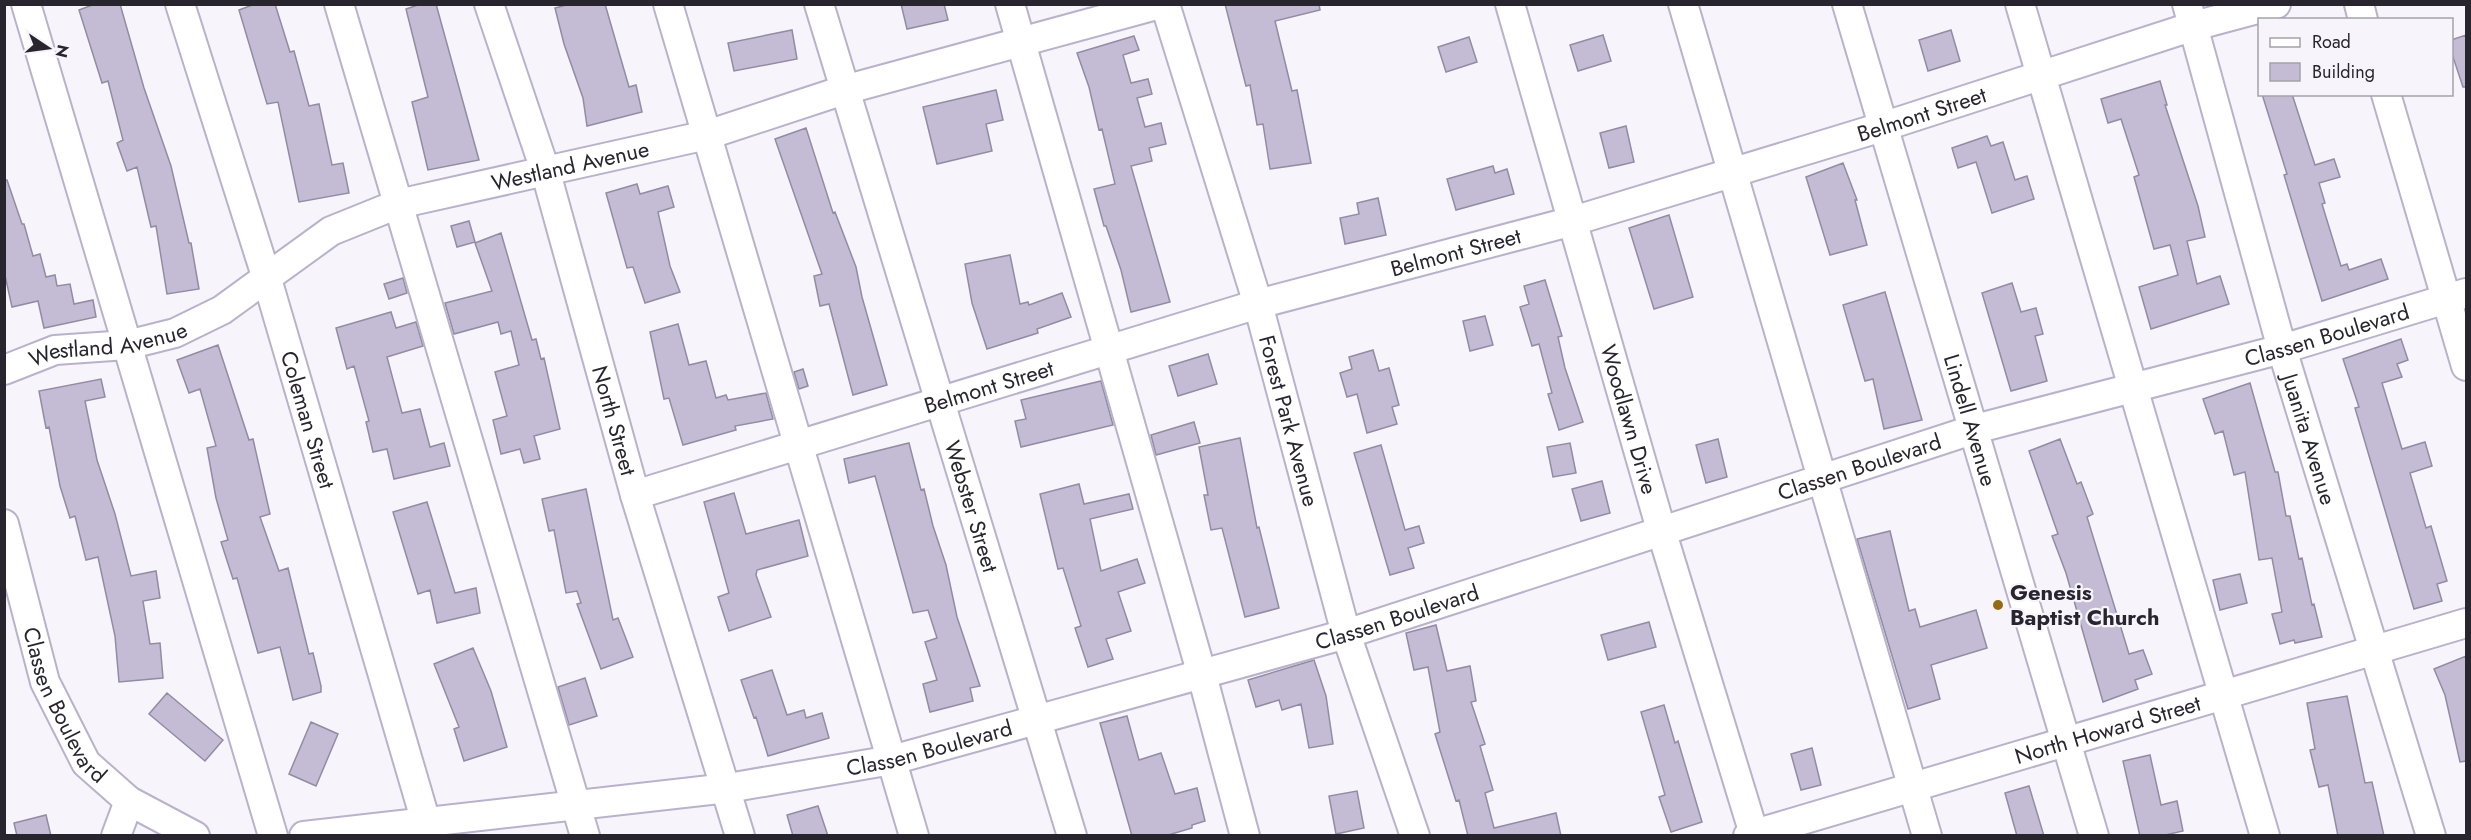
<svg xmlns="http://www.w3.org/2000/svg" width="2471" height="840" font-family="Jost,sans-serif">
<style>
.building{fill:#c4bbd5;stroke:#938ba4;stroke-width:1.5}
.lines{fill:none;stroke-linecap:round;stroke-linejoin:round}
.minor-casing{stroke:#bab1cb;stroke-width:32}
.minor{stroke:#fff;stroke-width:28}
.poi-dot{fill:#926b13;stroke:#f7f5fb;stroke-width:2}
.labels{text-anchor:middle;dominant-baseline:central;stroke-width:4.5;stroke-linejoin:round;paint-order:stroke}
.street-label{font-size:22px;fill:#28252f;stroke:#f7f5fb}
.poi-label{font-size:22px;font-weight:bold;fill:#28252f;stroke:#f7f5fb;text-anchor:start}
</style>
<rect width="100%" height="100%" fill="#f7f5fb"/>
<path class="building" d="M95,4H120L144,88L171,166L189,243H191L199,289L167,294L156,226L151,227L137,167L127,171L117,143L123,140L108,81L102,83L79,10Z
M255,4H275L290,52L294,51L309,106L319,104L332,165L343,163L349,193L299,202L278,102L267,104L239,10Z
M421,4H436L479,160L428,170L412,102L428,97L406,9Z
M570,4H605L629,87L636,85L642,112L587,126L583,98L564,44L555,8Z
M901,4H944L948,20L907,29Z
M1225,4H1319L1320,10L1275,21L1292,91L1297,90L1311,163L1270,169L1263,124L1257,125L1250,85L1246,86Z
M792,30L797,59L734,71L728,43Z
M1951,30L1960,61L1928,71L1919,40Z
M1603,35L1611,61L1578,71L1570,45Z
M2466,35V87H2463L2451,51V40Z
M1134,36L1139,50L1123,55L1131,83L1148,79L1152,94L1137,98L1145,127L1161,123L1166,144L1149,148L1152,161L1131,166L1170,302L1131,312L1121,270L1106,226H1104L1094,189L1115,184L1102,129L1099,130L1089,87L1077,53Z
M1469,37L1477,62L1446,72L1438,47Z
M2160,81L2167,105H2165L2198,206L2205,237L2187,241L2197,284L2220,276L2229,304L2151,329L2139,287L2178,275L2170,245L2154,249L2134,177L2139,175L2121,119L2108,123L2101,99Z
M996,90L1003,120L986,124L992,151L937,164L923,107Z
M2262,94H2292L2315,165L2334,159L2340,177L2319,183L2325,203L2322,204L2341,266L2347,264L2349,270L2381,259L2388,279L2322,301L2284,175L2287,174Z
M1626,126L1634,162L1609,168L1600,133Z
M806,128L833,213L835,212L856,267L862,297L887,385L853,395L829,304L820,306L814,276L822,274L775,139Z
M1987,136L1991,146L2003,142L2015,180L2027,176L2034,199L1992,213L1976,162L1958,168L1952,148Z
M1843,163L1857,200H1855L1867,245L1830,255L1806,177Z
M1493,166L1495,173L1507,169L1514,194L1456,210L1447,179Z
M4,180H7L22,224H24L33,256L40,254L46,277L55,275L57,286L70,284L74,304L93,300L96,317L44,328L38,301L12,307L4,271Z
M637,184L640,194L668,186L674,207L658,212L670,266L680,292L645,303L633,267L627,268L606,193Z
M1378,198L1386,235L1345,244L1340,218L1359,214L1357,203Z
M1669,215L1693,297L1654,309L1629,228Z
M469,221L475,242L457,247L451,226Z
M501,233L532,340L536,339L541,359L544,358L560,429L534,436L540,459L524,463L520,449L501,454L493,420L507,416L495,372L519,365L511,331L501,334L498,322L454,334L445,303L492,291L475,243Z
M1010,255L1020,304L1028,302L1029,305L1062,293L1071,317L1037,329L1038,333L987,349L972,303L965,264Z
M403,278L407,293L389,299L384,284Z
M1545,280L1562,336L1558,337L1565,368L1583,422L1559,430L1548,394L1552,393L1539,344L1532,346L1520,307L1529,304L1524,286Z
M2012,283L2021,312L2036,308L2043,334L2035,336L2047,381L2011,391L1982,293Z
M1885,292L1922,420L1884,429L1873,379L1865,381L1843,305Z
M391,312L396,328L416,322L423,346L387,357L402,413L420,409L430,447L444,443L450,466L394,479L387,449L373,452L366,422L369,421L354,366L347,369L336,328Z
M1485,316L1493,345L1470,351L1463,321Z
M678,324L689,365L706,361L716,398L726,395L728,400L766,393L773,419L735,426L736,430L683,445L669,398L664,399L650,332Z
M2401,339L2408,360L2397,364L2402,377L2382,383L2402,449L2425,442L2432,466L2410,473L2426,528L2431,526L2447,581L2437,584L2442,601L2414,609L2355,408L2359,407L2343,359Z
M218,345L249,440L253,439L270,514L260,517L279,571L288,568L309,654L313,653L321,686V692L293,700L280,647L258,653L237,578L233,579L221,542L228,540L216,498L207,448L216,446L200,389L189,393L177,360Z
M1373,350L1379,371L1389,368L1399,405L1392,407L1397,424L1367,433L1357,394L1347,397L1340,373L1352,369L1349,357Z
M1208,354L1217,384L1178,396L1169,366Z
M803,369L808,386L799,389L794,372Z
M101,379L105,397L85,401L97,460L115,514L131,576L156,571L160,598L143,601L150,644L160,643L163,678L119,682L115,636L98,557L86,560L75,516L70,518L60,486L49,427L46,428L39,391Z
M1101,381L1113,425L1021,447L1015,421L1026,419L1021,400Z
M2250,383L2275,472H2278L2286,516H2290L2299,559L2302,558L2312,605L2314,604L2322,637L2295,643L2294,640L2280,644L2272,614L2282,612L2272,558L2259,560L2245,472L2234,475L2223,431L2215,434L2203,399Z
M1194,422L1200,443L1156,455L1151,435Z
M1240,438L1257,528L1259,527L1279,608L1245,617L1222,528L1211,530L1204,495H1208L1199,447Z
M1718,439L1727,477L1706,483L1696,445Z
M2060,439L2077,484L2081,482L2093,514L2087,517L2129,654L2143,650L2152,674L2135,680L2138,689L2103,702L2066,573L2052,536L2058,534L2029,451Z
M909,443L921,490L924,489L933,526L946,565L957,617L980,686L970,688L973,701L930,712L923,684L937,680L925,642L937,638L928,610L913,613L875,476L849,483L844,459Z
M1570,443L1576,473L1553,477L1547,447Z
M1381,445L1405,530L1419,526L1424,543L1408,548L1414,568L1390,575L1354,453Z
M1602,481L1610,513L1581,521L1572,489Z
M1079,484L1084,504L1129,494L1133,509L1090,519L1101,571L1137,559L1145,583L1118,592L1131,631L1106,639L1113,659L1088,667L1075,628L1081,626L1063,568L1058,569L1040,494Z
M586,489L613,620L618,618L633,657L601,669L577,604L581,603L577,591L566,593L554,530L549,531L542,499Z
M734,493L746,534L799,520L808,556L757,570L756,575L771,617L729,631L718,597L729,593L704,502Z
M427,502L455,593L476,588L480,613L437,623L430,590L418,594L393,512Z
M1890,531L1909,611L1915,609L1920,627L1976,610L1987,648L1931,665L1940,699L1908,709L1857,539Z
M2240,574L2247,603L2220,610L2213,580Z
M1649,622L1656,647L1608,660L1601,635Z
M1436,625L1447,671L1470,666L1476,701L1471,702L1485,744L1480,746L1493,790L1485,793L1494,828L1556,813L1561,836H1468L1459,800L1456,801L1435,734L1440,732L1428,667L1414,670L1406,633Z
M473,648L491,691L507,747L464,761L454,729L459,727L434,664Z
M2466,656V761L2460,762L2445,695L2434,669Z
M1314,660L1326,696L1333,744L1309,748L1301,704L1282,710L1279,700L1256,707L1248,680Z
M772,670L787,715L804,710L806,718L822,713L829,738L768,756L756,717L754,718L741,680Z
M585,678L597,716L569,725L558,687Z
M167,693L223,740L205,761L149,714Z
M2347,696L2365,783L2372,782L2384,836H2338L2328,785L2319,787L2310,750L2315,749L2307,703Z
M1664,705L1675,743L1678,741L1702,822L1671,832L1659,797L1665,795L1641,712Z
M1127,716L1139,760L1161,753L1175,794L1197,788L1205,821L1192,825V828L1165,836H1132L1100,723Z
M311,722L338,734L316,786L289,774Z
M1812,748L1821,785L1801,790L1791,754Z
M2150,755L2161,805L2177,801L2183,831L2161,836H2140L2123,761Z
M2029,786L2044,836H2017L2005,793Z
M1357,791L1364,828L1336,834L1329,796Z
M818,806L828,836H793L787,815Z
M46,815L51,836H17L14,823Z"/>
<g class="lines">
<g class="minor-casing">
<g id="minor">
<path d="M26,4L273,836"/>
<path id="s1" d="M180,4L267,279L430,836"/>
<path d="M339,4L585,836"/>
<path id="s2" d="M489,4L546,173L635,495L740,836"/>
<path d="M668,4L914,836"/>
<path id="s3" d="M819,4L1072,836"/>
<path d="M1010,4L1202,675L1245,836"/>
<path id="s4" d="M1165,4L1258,304L1346,634L1415,836"/>
<path id="s5" d="M1510,4L1662,533L1754,834"/>
<path d="M1683,4L1927,836"/>
<path id="s6" d="M1847,4L2094,836"/>
<path d="M2020,4L2265,836"/>
<path id="s7" d="M2187,4L2282,349L2431,836"/>
<path d="M2359,4L2363,20"/>
<path d="M2386,94L2466,366"/>
<path id="s8" d="M4,370L55,350L127,345L175,333L222,310L331,231L398,204L707,135L844,90L1160,4"/>
<path id="s9" d="M635,495L1258,304L1573,221L1882,127L2194,26L2276,4"/>
<path id="s10" d="M4,524L45,682L86,763L129,801L195,836"/>
<path d="M116,836L129,801"/>
<path id="s11" d="M304,836L728,788L892,760L1346,634L1975,429L2282,349L2466,293"/>
<path id="s12" d="M1748,836L2466,623"/>
</g>
</g>
<use href="#minor" class="minor"/>
</g>
<circle class="poi-dot" cx="1998" cy="605" r="6"/>
<g class="labels">
<g class="street-label">
<text stroke="none"><textPath href="#s9" startOffset="1342">Belmont Street</textPath></text>
<text stroke="none"><textPath href="#s8" startOffset="612">Westland Avenue</textPath></text>
<text stroke="none"><textPath href="#s9" startOffset="856">Belmont Street</textPath></text>
<text stroke="none"><textPath href="#s11" startOffset="2090">Classen Boulevard</textPath></text>
<text stroke="none"><textPath href="#s8" startOffset="108">Westland Avenue</textPath></text>
<text stroke="none"><textPath href="#s9" startOffset="370">Belmont Street</textPath></text>
<text stroke="none"><textPath href="#s1" startOffset="435">Coleman Street</textPath></text>
<text stroke="none"><textPath href="#s2" startOffset="435">North Street</textPath></text>
<text stroke="none"><textPath href="#s4" startOffset="435">Forest Park Avenue</textPath></text>
<text stroke="none"><textPath href="#s5" startOffset="432">Woodlawn Drive</textPath></text>
<text stroke="none"><textPath href="#s6" startOffset="434">Lindell Avenue</textPath></text>
<text stroke="none"><textPath href="#s7" startOffset="452">Juanita Avenue</textPath></text>
<text stroke="none"><textPath href="#s11" startOffset="1604">Classen Boulevard</textPath></text>
<text stroke="none"><textPath href="#s3" startOffset="525">Webster Street</textPath></text>
<text stroke="none"><textPath href="#s11" startOffset="1118">Classen Boulevard</textPath></text>
<text stroke="none"><textPath href="#s10" startOffset="192">Classen Boulevard</textPath></text>
<text stroke="none"><textPath href="#s12" startOffset="375">North Howard Street</textPath></text>
<text stroke="none"><textPath href="#s11" startOffset="632">Classen Boulevard</textPath></text>
</g>
<g class="poi-label">
<text x="2010" y="592">Genesis<tspan x="2010" dy="25">Baptist Church</tspan></text>
</g>
</g>
<rect width="2471" height="840" fill="none" stroke="#28252f" stroke-width="12"/>
<rect x="2258" y="18" width="195" height="78" fill="#f7f5fb" stroke="#a4a2a9" stroke-width="1.5"/>
<rect x="2270" y="38" width="30" height="9" fill="#ffffff" stroke="#a4a2a9" stroke-width="1.5"/>
<text x="2312" y="48" font-size="18" fill="#28252f">Road</text>
<rect x="2270" y="63" width="30" height="18" fill="#c4bbd5" stroke="#a4a2a9" stroke-width="1.5"/>
<text x="2312" y="78" font-size="18" fill="#28252f">Building</text>
<g transform="translate(48 48) rotate(103)" stroke="#f7f5fb" stroke-width="4.5" paint-order="stroke">
<path d="M0-4.5L10 22L0 15L-10 22Z" fill="#28252f"/>
<text y="-9" font-size="16" font-weight="bold" text-anchor="middle" fill="#28252f">N</text>
</g>
</svg>
